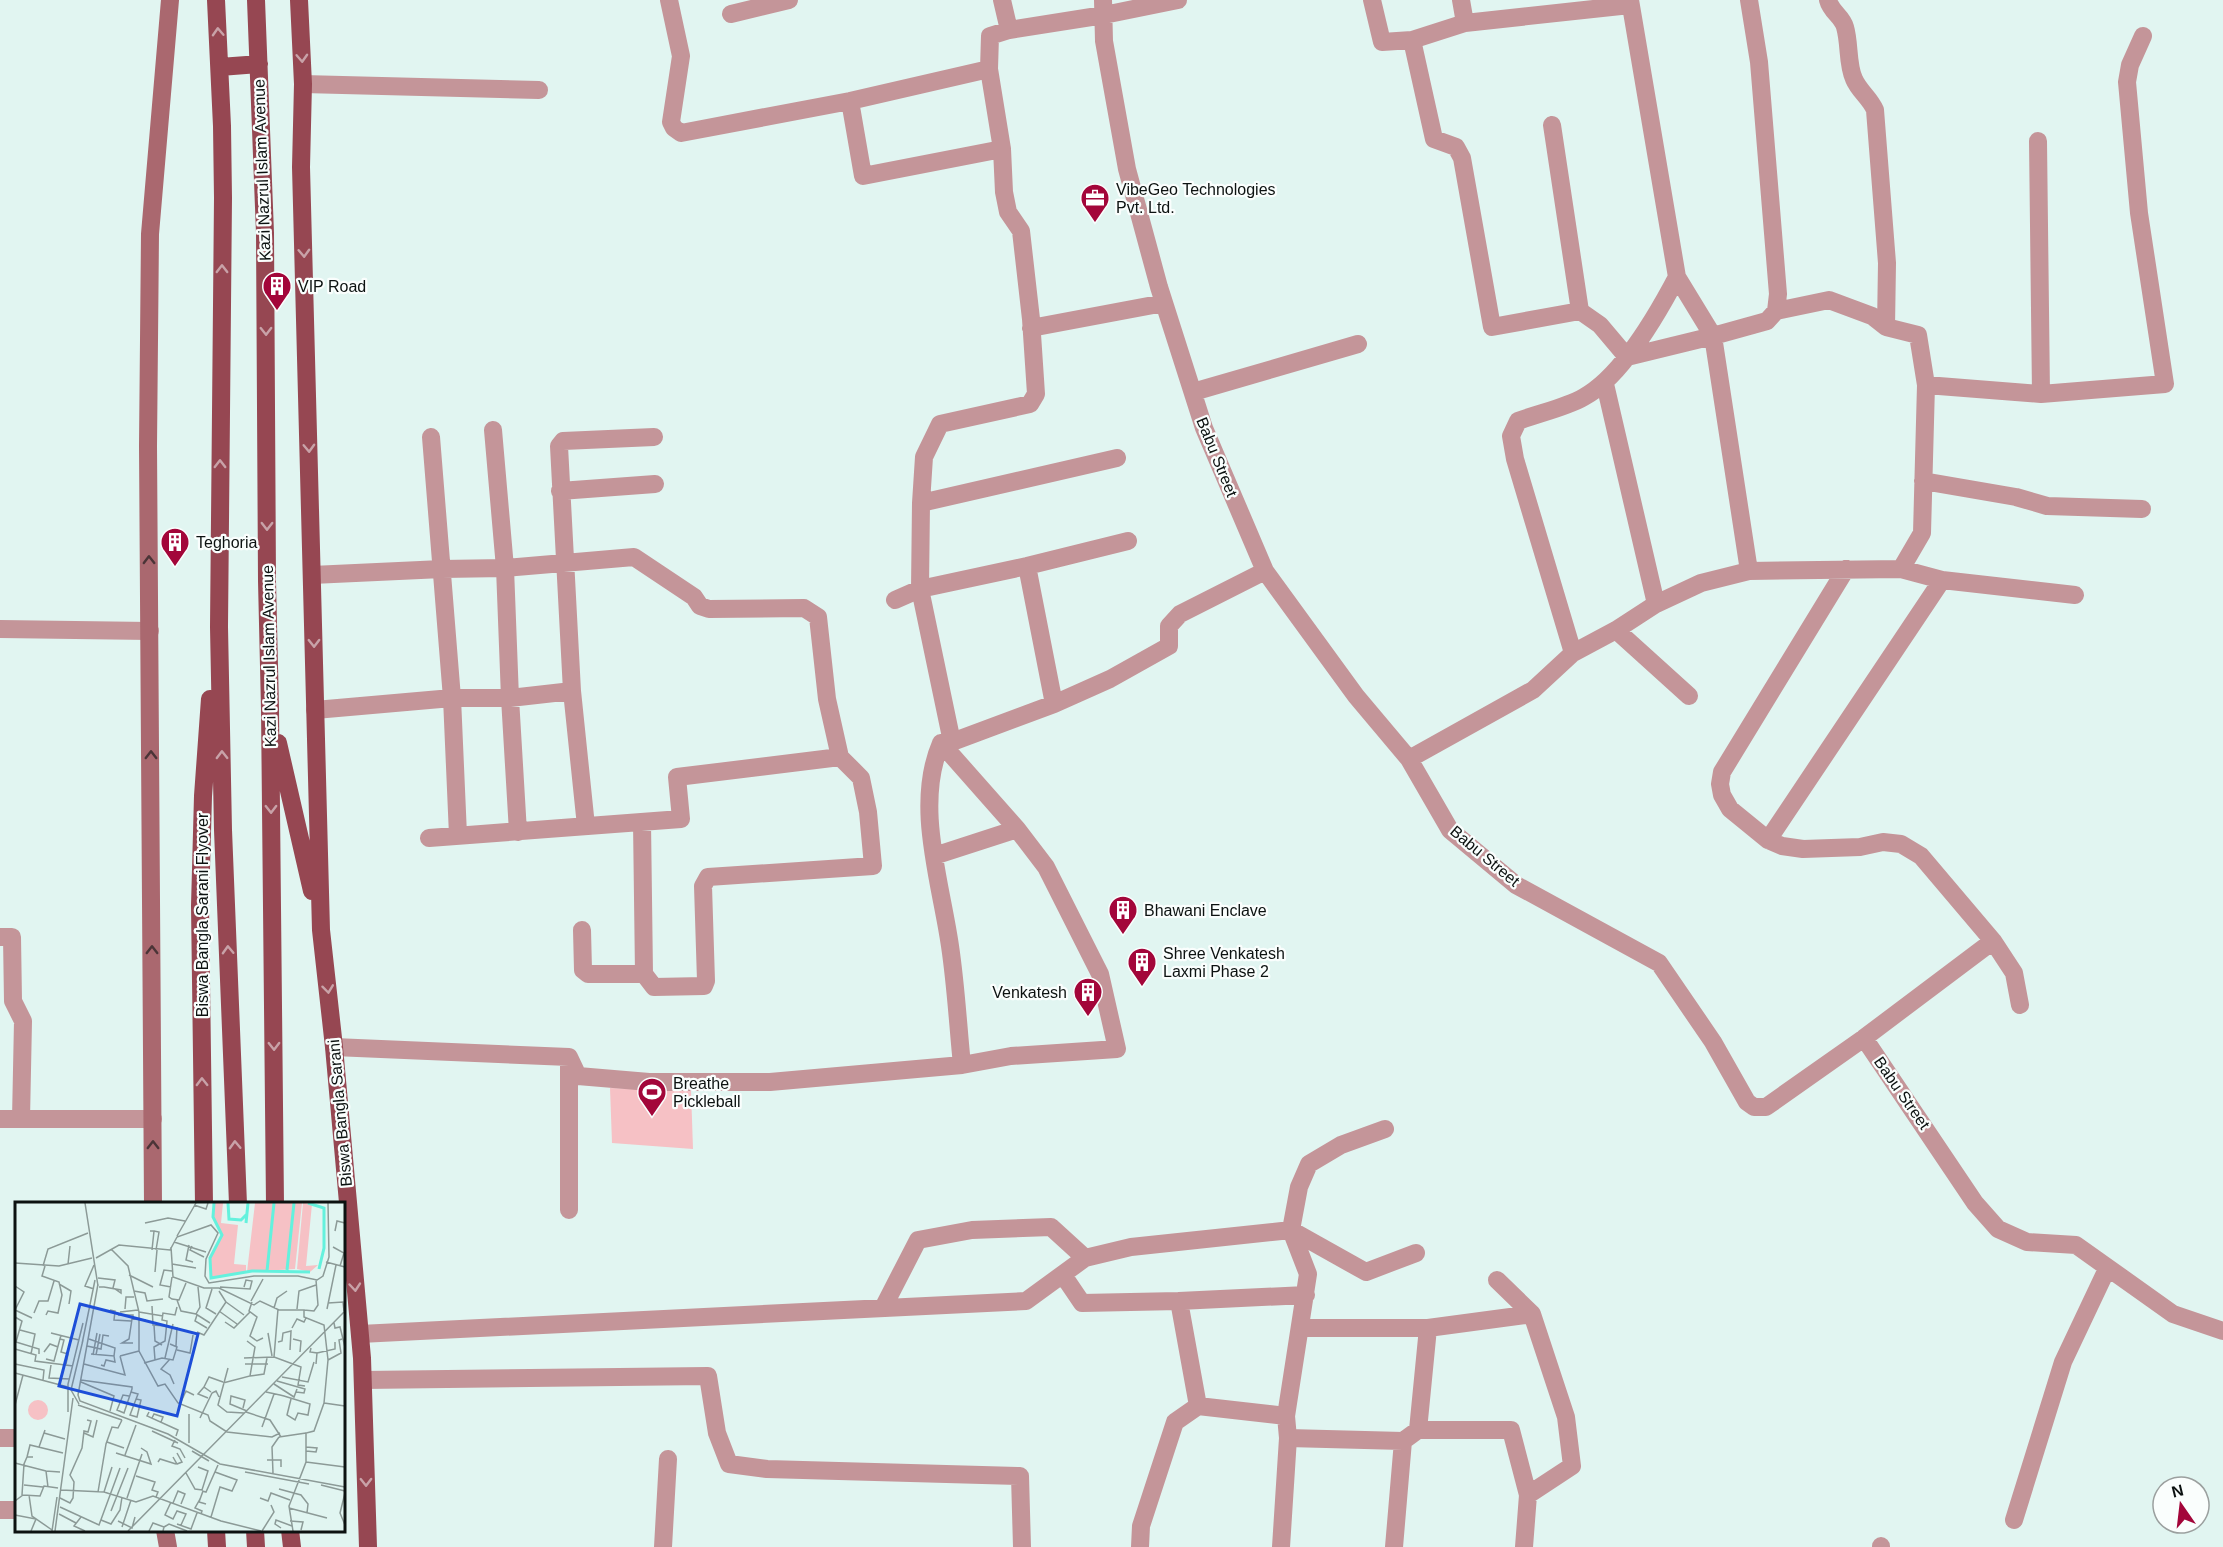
<svg xmlns="http://www.w3.org/2000/svg" width="2223" height="1547" font-family="Arial,sans-serif">
<style>
.green{fill:#f6c1c5}
.lines{fill:none;stroke-linecap:round;stroke-linejoin:round}
.street{stroke:#c49599;stroke-width:18}
.secondary{stroke:#aa686f;stroke-width:18}
.primary{stroke:#964752;stroke-width:18}
.oneway{stroke:#c8a2a8}
.oneway2{stroke:#4b3437}
.labels{text-anchor:middle;dominant-baseline:central;stroke-width:4.5;stroke-linejoin:round;paint-order:stroke}
.street-label{font-size:16px;fill:#0c1211;stroke:#fafefd}
.poi-label{font-size:16px;fill:#0c1211;stroke:#fafefd;text-anchor:start}
.inset-river{fill:none;stroke:#64f1dd;stroke-width:3}
.inset-road{fill:none;stroke:#8c9a97;stroke-width:1.5}
.view{fill:#1d4ed8;fill-opacity:0.15;stroke:#1d4ed8;stroke-width:3}
.inset-edge{fill:none;stroke:#0c1211;stroke-width:3}
</style>
<rect width="100%" height="100%" fill="#e1f5f1"/>
<path class="green" d="M610,1088L691,1090L693,1149L612,1143Z"/>
<g class="lines">
<path class="street" d="M669,0L681,56L671,122L674,128L681,133L850,101L989,69
M1002,0L1009,30
M1103,0L1104,41L1127,169L1159,287L1204,428L1265,571L1356,696L1409,759L1450,830L1516,885L1659,963L1713,1042L1747,1102L1754,1107H1766L1864,1038L1975,1203L1998,1229L2027,1242L2076,1245L2173,1314L2223,1331
M1372,0L1382,42L1412,40L1465,23L1630,5
M1461,0L1465,23
M1749,0L1759,62L1778,294L1776,311L1767,321L1713,336L1749,571
M1828,0C1831,12 1842,16 1845,27C1850,44 1847,64 1854,79C1859,91 1870,98 1875,110L1887,263L1886,327
M731,14L789,0
M1412,40L1434,139L1456,147L1462,158L1492,327L1580,311L1600,325L1627,357L1713,336L1677,277
M303,84L539,90
M850,101L863,176L1002,149
M1552,125L1580,311
M2038,141L2041,394
M1031,328L1164,303
M1605,384L1656,604
M1926,385L2041,394L2165,384L2139,213L2127,82L2130,65L2143,36
M1193,392L1358,344
M493,430L505,568L510,698L518,832
M431,437L452,698L458,835
M1117,458L921,503L924,457L940,424L1030,404L1036,394L1031,319L1021,231L1008,212L1004,192L1002,149L989,69L990,36L1009,30L1104,15L1178,0
M1923,481L2016,497L2047,506L2142,509
M560,491L655,484
M921,503L920,589L952,742
M1027,566L1054,704
M1846,569L1722,772L1720,784L1722,795L1730,809L1768,840L1782,846L1803,849L1860,847L1883,842L1901,844L1921,856L1993,941L2014,973L2020,1005
M1901,569L1942,580L2075,595
M312,575L442,569L505,568L634,557L694,597L700,606L709,609L804,608L818,617L827,699L840,757L677,777L681,819L429,838
M895,600L920,589L1027,566L1128,541
M0,629L150,631
M1616,630L1689,696
M1573,653L1515,459L1511,436L1518,421C1539,413 1565,408 1584,397C1622,376 1657,315 1677,277L1630,0
M572,691L586,826
M315,710L452,698H510L572,691L559,446L563,441L654,437
M941,743L952,742L1054,704L1110,679L1169,646V626L1180,614L1265,571
M941,743C914,805 941,882 950,946C956,986 958,1026 962,1065
M1409,759L1533,690L1573,653L1616,630L1656,604L1701,583L1749,571L1901,569L1922,533L1926,385L1918,335L1886,327L1872,316L1829,300L1776,311
M1768,840L1942,580
M934,856L1017,829
M582,930L583,970L588,974H644L642,822
M0,937H12L13,1001L23,1021L21,1119
M644,974L654,987L704,986L706,981L703,886L708,877L873,866L868,812L861,778L840,757
M1864,1038L1993,941
M334,1047L569,1057L578,1076L649,1082H770L962,1065L1011,1056L1117,1049L1100,974L1046,867L1017,829L941,743
M569,1062V1210
M0,1119H153
M1385,1129L1341,1145L1309,1164L1299,1187L1291,1230L1366,1272L1416,1253
M1063,1275L1082,1303L1179,1301L1198,1406
M1497,1280L1532,1314L1566,1417L1572,1466L1528,1495
M1179,1301L1306,1295
M883,1308L918,1240L972,1230L1051,1227L1085,1258
M1300,1328H1428L1418,1430
M1428,1328L1532,1314
M360,1334L1026,1301L1085,1258L1131,1247L1291,1230L1308,1274L1286,1416L1288,1438L1281,1547
M363,1380L708,1376L717,1433L729,1464L767,1469L1020,1476L1022,1547
M0,1438H16
M1288,1438L1403,1441
M0,1510H16
M2014,1520L2063,1362L2107,1269
M663,1547L668,1459
M1140,1547L1141,1526L1175,1422L1198,1406L1286,1416
M1394,1547L1403,1441L1418,1430H1511L1528,1495L1524,1547
M1881,1547V1546"/>
<path class="secondary" d="M153,1204L148,446L150,234L170,0
M165,1530L168,1547"/>
<path class="primary" d="M216,0L222,126L223,198L219,627L223,830L238,1204
M256,0L265,233L267,581L270,709L275,1204
M299,0L303,84L301,167L321,930L334,1047L362,1358L368,1547
M220,67L259,64
M278,743L312,891
M204,1204L200,906L203,796L210,699
M216,1530L217,1547
M255,1530L256,1547
M290,1530L292,1547"/>
</g>
<defs><path id="oneway-chevron" d="M-2-3.5L2.5 0L-2 3.5" fill="none" stroke-width="1.6" stroke-linecap="round" stroke-linejoin="round" transform="scale(1.5)"/></defs>
<g class="oneway">
<use href="#oneway-chevron" transform="translate(218 32) rotate(-93)"/>
<use href="#oneway-chevron" transform="translate(302 58) rotate(87)"/>
<use href="#oneway-chevron" transform="translate(304 253) rotate(88)"/>
<use href="#oneway-chevron" transform="translate(222 269) rotate(-90)"/>
<use href="#oneway-chevron" transform="translate(266 331) rotate(89)"/>
<use href="#oneway-chevron" transform="translate(309 448) rotate(88)"/>
<use href="#oneway-chevron" transform="translate(220 464) rotate(-90)"/>
<use href="#oneway-chevron" transform="translate(267 526) rotate(90)"/>
<use href="#oneway-chevron" transform="translate(314 643) rotate(89)"/>
<use href="#oneway-chevron" transform="translate(222 755) rotate(-91)"/>
<use href="#oneway-chevron" transform="translate(271 809) rotate(89)"/>
<use href="#oneway-chevron" transform="translate(228 950) rotate(-92)"/>
<use href="#oneway-chevron" transform="translate(328 989) rotate(83)"/>
<use href="#oneway-chevron" transform="translate(274 1046) rotate(89)"/>
<use href="#oneway-chevron" transform="translate(202 1082) rotate(-91)"/>
<use href="#oneway-chevron" transform="translate(235 1145) rotate(-92)"/>
<use href="#oneway-chevron" transform="translate(355 1287) rotate(85)"/>
<use href="#oneway-chevron" transform="translate(366 1482) rotate(89)"/>
</g>
<g class="oneway2">
<use href="#oneway-chevron" transform="translate(149 560) rotate(-91)"/>
<use href="#oneway-chevron" transform="translate(151 755) rotate(-90)"/>
<use href="#oneway-chevron" transform="translate(152 950) rotate(-90)"/>
<use href="#oneway-chevron" transform="translate(153 1145) rotate(-90)"/>
</g>
<defs>
<g id="office-pin" transform="scale(1.5)"><path d="M0 17L-7.5 6A9.5 9.5 0 1 1 7.5 6Z" fill="#a3063a" stroke="#fafefd"/><path d="M-6-3h4V-5.5h4V-3h4V5H-6ZM-1-4.5V-3h2v-1.5ZM-6 0V1H6V0Z" fill="#fff"/></g>
<g id="building-pin" transform="scale(1.5)"><path d="M0 17L-7.5 6A9.5 9.5 0 1 1 7.5 6Z" fill="#a3063a" stroke="#fafefd"/><path d="M-4-6H4V6H1V3H-1V6H-4ZM-2.5-4.3h1.7v1.8h-1.7ZM.8-4.3h1.7v1.8H.8ZM-2.5-1h1.7V.8h-1.7ZM.8-1h1.7V.8H.8Z" fill="#fff"/></g>
<g id="stadium-pin" transform="scale(1.5)"><path d="M0 17L-7.5 6A9.5 9.5 0 1 1 7.5 6Z" fill="#a3063a" stroke="#fafefd"/><path d="M0-5a6.5 5 0 1 0 0 10a6.5 5 0 1 0 0-10ZM-3.5-1.8h7v3.6h-7Z" fill="#fff"/></g>
</defs>
<g fill-rule="evenodd">
<use href="#office-pin" x="1095" y="198"/>
<use href="#building-pin" x="277" y="286"/>
<use href="#building-pin" x="175" y="542"/>
<use href="#building-pin" x="1123" y="910"/>
<use href="#building-pin" x="1142" y="962"/>
<use href="#building-pin" x="1088" y="992"/>
<use href="#stadium-pin" x="652" y="1092"/>
</g>
<g class="labels">
<g class="street-label">
<text transform="translate(262 170) rotate(-92)">Kazi Nazrul Islam Avenue</text>
<text transform="translate(1217 457) rotate(68)">Babu Street</text>
<text transform="translate(269 656) rotate(-91)">Kazi Nazrul Islam Avenue</text>
<text transform="translate(1485 856) rotate(40)">Babu Street</text>
<text transform="translate(202 915) rotate(-90)">Biswa Bangla Sarani Flyover</text>
<text transform="translate(1902 1093) rotate(55)">Babu Street</text>
<text transform="translate(340 1113) rotate(-95)">Biswa Bangla Sarani</text>
</g>
<g class="poi-label">
<text x="1116" y="189">VibeGeo Technologies<tspan x="1116" dy="18">Pvt. Ltd.</tspan></text>
<text x="298" y="286">VIP Road</text>
<text x="196" y="542">Teghoria</text>
<text x="1144" y="910">Bhawani Enclave</text>
<text x="1163" y="953">Shree Venkatesh<tspan x="1163" dy="18">Laxmi Phase 2</tspan></text>
<text x="1067" y="992" text-anchor="end">Venkatesh</text>
<text x="673" y="1083">Breathe<tspan x="673" dy="18">Pickleball</tspan></text>
</g>
</g>
<g transform="translate(15 1202)">
<rect width="330" height="330" fill="#e1f5f1"/>
<path d="M200,1H208L206,21L223,23L219,62L231,63V70L196,75L195,57L207,31L198,14ZM240,1H287L280,67L232,70ZM288,1L297,2L291,64L303,63L295,70L282,67ZM13 208a10 10 0 1 1 20 0a10 10 0 1 1-20 0Z" fill="#f6c1c5"/>
<path class="inset-river" d="M199,1L198,15L207,33L195,56L196,76L237,69L295,70M213,1L214,17L226,18L232,12M293,1L309,6V46L304,67M231,21L233,1M272,68L279,1M252,69L259,1"/>
<path class="inset-road" d="M70,1L83,84M179,3L191,7L193,1M130,21L153,16L170,19M135,29H139L137,48M139,29L144,30L141,48M320,29L322,19L330,21M162,34L181,1M159,40L191,50M174,43L171,58L178,60M177,44L175,48L189,55M156,45L158,75L189,86H204L239,103L245,99L264,108H289V115L309,123L313,158L309,201L299,229L291,231V260L274,304L278,329M318,45L329,51L325,64M96,47L113,64L124,110V149L143,184L150,182L163,201L193,213L195,219L212,230L257,235L265,231M81,56L104,43L155,48L162,35L196,23L203,31L191,57L190,74L194,81L239,74H283L302,78L308,74L314,55L313,1M311,60L330,65M0,61L44,64L77,56M53,62L55,44M157,62L181,66M79,63L70,84L79,87M28,64L33,47L73,31M30,64L27,74L44,80L47,93L43,111L33,109L31,113M140,70L142,48M114,73L138,85M157,75L154,95L157,97L164,98L171,81M83,76L100,78L98,86M44,82L56,89L54,102M83,82L63,193L65,199L153,232L205,262L330,285M0,84L9,90L0,108M84,85H89L106,88V91L100,87M156,85L145,83L149,68L157,69M205,85L235,87L237,79L231,78L229,85M197,87L191,106L201,112M119,89L130,91L132,99L148,97M162,98L166,109L181,112L195,121M236,99L248,77M211,100L229,113M237,100L234,109L242,115L235,134L242,139L248,136M313,101L328,100L329,109M137,104L138,123L151,124M259,106L262,96L272,89M110,107L111,95H119M263,107L259,155L286,165L283,183L290,184M282,107L284,89L301,83M312,107L321,63M0,108L17,116M95,108L100,109L99,118L116,119M289,108L299,109L303,103L301,78M204,109L222,122M105,110L123,108M124,110L148,114M19,111L24,99H33L39,79M181,112L185,105L183,85M103,113H118V117M182,113L180,119L192,126M0,115L7,119L1,140L24,147V152M210,120L219,126L235,110M319,121L320,126L325,125L330,145M139,123L140,139L147,143M277,126L282,117L289,120L291,116M5,128L20,132L16,152M182,130L189,133L211,100L204,89M36,131L64,138M253,131L257,154M45,137L49,138L46,150L53,152L51,162M74,137L100,146L99,154L76,152M278,137L286,139L285,150M263,140L267,139L268,131L276,129L275,148M118,141H107L114,137L117,117L131,118M67,142L80,78M72,144L86,147L88,133L94,134M161,144L162,125M296,146L295,150L302,151L301,162M0,147L21,153L20,159L58,164M162,148L175,151L178,133M29,150L35,142L43,145M302,151L320,147V140M78,153L82,131M81,153L85,132M105,154L124,149M150,156L158,122M229,156L259,155M31,157L39,159L46,133M155,157L146,167L155,173L159,182M140,158L139,145L150,139L152,119L147,118L148,111L160,113L162,105M313,158L326,151L324,138L327,137M129,161L147,156L158,158L162,145L155,142M0,162L29,168L28,178M69,162L110,173L105,154M230,162H253M36,163L34,176L55,177M86,163L89,164L91,158L100,160L99,154M213,166L203,203L212,210L229,211M0,171L53,185M235,174L249,172L252,156M267,175L293,180L299,160M66,178L117,185V187L109,211L102,208L108,193L114,194M262,179L290,187L289,191L281,190M66,180L99,194L95,209M208,181L235,174L240,145L232,139M259,182L279,195L282,187M189,185L183,192L193,196M116,190L123,192L115,213L122,215L126,198L121,197M196,190L189,185L194,175L208,180M251,190L265,193L269,194L295,202L293,213L283,211L280,218L272,213L276,197M309,201L330,204M64,202L56,188L68,138M165,202L171,189L179,193M0,203L8,173M63,203L107,218M228,206L230,198L216,194L215,202L232,209M53,210V182L68,121M134,210L132,214L163,228L161,234M231,210L255,218L266,235M137,216L139,212L148,215L146,220M185,216L197,191L201,189L204,195M247,225L259,192M137,229L163,241M29,231L50,237M69,231L78,235L82,218M264,235L291,231M160,238L157,244L165,247L170,256M92,240L109,246M174,241V212M24,245L30,228M291,245L302,246L301,250L291,249M177,249L194,259M101,251L136,262L132,250L126,246M110,253L121,223M12,255L15,243L48,251M158,255L162,262L167,260L162,251M252,258H266V265M143,260L145,257L161,262M291,260L330,265M0,261L31,269M230,270L294,282M171,271L180,287L187,288L193,269L183,265M258,271L257,245L264,235M121,274L140,280L137,288L143,290L141,295M9,283L28,285M306,283L330,289M33,285L31,269L45,270M264,287L286,293L293,302L292,311M46,288L89,290L121,300L138,294L206,319L246,329M187,289L191,290L203,263M188,289L184,300L191,302M83,290L91,242L97,225L103,226L107,218M89,290L97,265M330,291L325,311L330,323M7,293L9,262L12,255H18M14,293L17,314L37,328M45,296L55,301L58,296L59,280L55,273L67,246L69,229L73,230L76,219L72,218M112,296L127,252M245,296L253,299L256,291L275,298M185,297L180,306L187,309L186,312M0,299L8,293L25,294L29,284L43,286M156,300L150,313L158,317L162,309L171,312L166,323M158,301L163,289L170,292L166,302M45,305L84,323L105,266M274,306L312,316M96,309L113,266M44,312L61,321M0,313L21,317L16,329M66,315L59,324L70,329M196,315L205,285L217,289L222,278L200,270M86,318L96,322L105,308L107,295M103,319L117,326L120,315M275,319L288,320L286,328M162,322L176,327L182,311M107,325L116,298M149,325L154,322L172,329M266,326L260,322L261,318L277,324M37,329L42,295M40,329L58,196M113,329L330,109M134,329L138,321L149,325L148,329M247,329L259,310L256,303"/>
<path class="view" d="M65,102L183,132L162,214L44,184Z"/>
<rect width="330" height="330" class="inset-edge"/>
</g>
<g transform="translate(2181 1505) rotate(346)"><circle r="28" fill="#fafefd" stroke="#9ba09f" stroke-width="1.5"/>
<path d="M0-4.5L10 22L0 15L-10 22Z" fill="#a3063a"/>
<text y="-9" font-size="16" font-weight="bold" text-anchor="middle" fill="#0c1211">N</text>
</g>
</svg>
